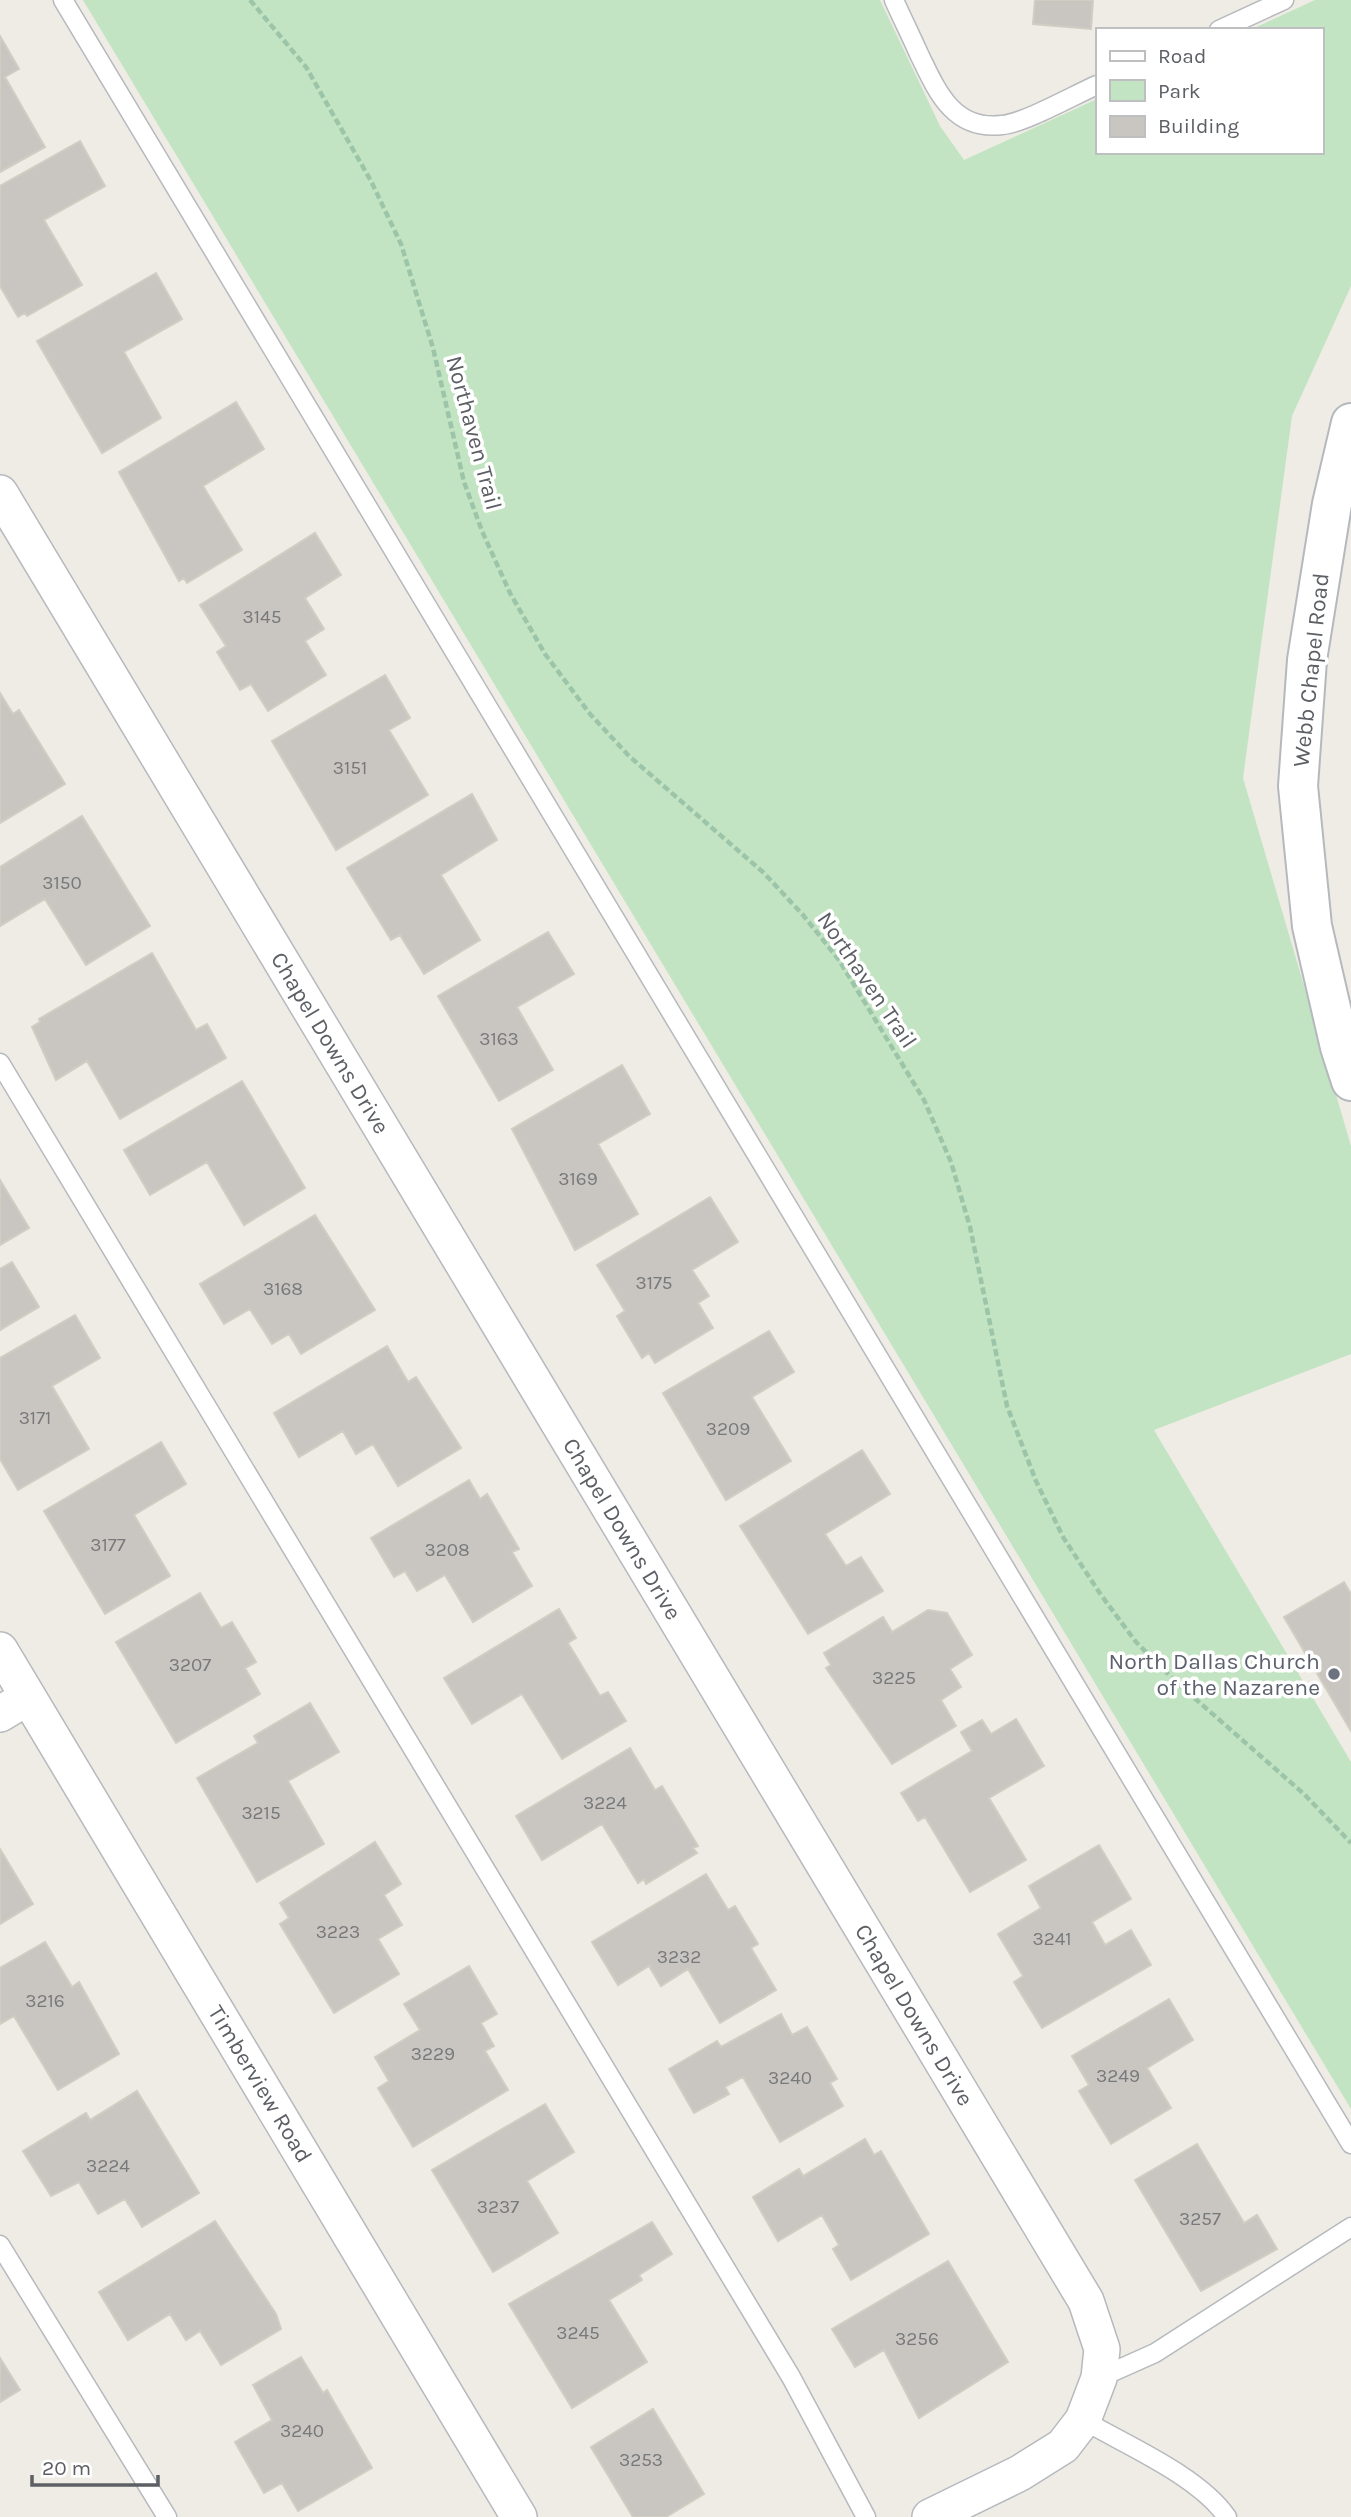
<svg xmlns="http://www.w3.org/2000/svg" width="1351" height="2517" font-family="Karla,sans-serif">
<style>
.green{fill:#c2e4c2}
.building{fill:#c9c6c1;stroke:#d2cdc3;stroke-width:2}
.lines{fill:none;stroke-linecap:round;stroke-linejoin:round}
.lane-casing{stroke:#b6b9bd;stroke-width:21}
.street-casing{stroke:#b6b9bd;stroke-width:38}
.secondary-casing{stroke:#b5b8bd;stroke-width:42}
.path{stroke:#9cc4a8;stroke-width:4.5;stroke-dasharray:7 3.5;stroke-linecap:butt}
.lane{stroke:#fff;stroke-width:18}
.street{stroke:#fff;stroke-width:35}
.secondary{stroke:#fff;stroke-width:38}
.worship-dot{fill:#6b7280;stroke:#fff;stroke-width:2.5}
.labels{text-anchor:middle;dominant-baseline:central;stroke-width:7;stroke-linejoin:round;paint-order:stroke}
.number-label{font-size:19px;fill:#77797b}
.street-label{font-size:23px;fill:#5c5f64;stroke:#fff}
.worship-label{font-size:23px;fill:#5b616d;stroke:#fff;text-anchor:end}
</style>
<rect width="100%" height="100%" fill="#eeece4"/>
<path class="green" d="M83,0H880L940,126L964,160L1097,99V152H1321V30H1250L1315,0H1351V286L1292,416L1243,778L1351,1146V1354L1154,1430L1351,1762V2109Z"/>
<path class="building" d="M1035,0H1093L1091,29L1033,24Z
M0,36L19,69L5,77L45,147L0,172Z
M80,141L105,186L44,220L82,285L27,316L25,313L18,317L0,286V186Z
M156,273L182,319L124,352L161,418L102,453L37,341Z
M236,402L264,449L203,486L242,550L187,583L184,578L179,581L119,472Z
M315,533L341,575L305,598L324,629L305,641L326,675L268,711L251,684L240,690L217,652L226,646L200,605Z
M385,675L410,718L389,730L428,795L336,850L272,741Z
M0,693L13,714L19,710L65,784L0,823Z
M472,794L497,840L441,875L480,940L424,974L400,935L391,940L347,868Z
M82,816L150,926L86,965L45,899L0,926V867Z
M548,932L574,974L517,1007L553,1070L499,1101L438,996Z
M152,953L196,1030L207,1024L226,1058L120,1119L87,1061L56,1080L32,1027L40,1022L39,1019Z
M622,1065L650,1114L598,1144L638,1214L575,1250L512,1129Z
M242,1081L305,1188L244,1225L207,1162L150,1195L124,1150Z
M0,1180L29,1228L0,1245Z
M710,1197L738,1242L692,1270L709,1296L698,1303L713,1328L655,1363L649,1353L642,1358L617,1316L625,1311L597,1265Z
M315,1215L375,1310L301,1354L289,1334L272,1344L250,1309L224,1324L200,1284Z
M12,1262L39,1307L0,1330V1269Z
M75,1315L100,1358L52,1386L89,1449L18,1490L0,1459V1358Z
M769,1331L794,1372L752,1397L791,1461L726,1500L663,1393Z
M387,1346L408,1382L416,1377L461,1448L398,1486L373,1444L356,1454L343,1431L299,1457L274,1413Z
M161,1442L186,1484L134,1515L170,1576L105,1614L44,1511Z
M862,1450L890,1494L825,1534L846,1566L861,1557L883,1591L808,1634L740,1526Z
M469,1480L480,1499L487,1494L519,1549L512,1552L532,1586L473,1622L445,1575L417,1591L405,1571L394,1577L371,1538Z
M1344,1582L1351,1594V1731L1284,1617Z
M200,1593L221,1628L232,1622L256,1662L245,1668L260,1694L176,1743L116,1642Z
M559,1609L576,1638L568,1643L600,1696L608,1692L626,1721L562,1759L522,1694L472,1724L444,1678Z
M928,1610L947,1613L972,1655L950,1669L961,1687L941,1700L956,1726L892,1764L826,1668L831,1665L824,1653L883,1617L892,1632Z
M310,1703L339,1752L288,1781L324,1844L257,1882L197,1778L258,1743L254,1736Z
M1016,1719L1044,1766L989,1798L1026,1860L970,1892L925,1817L918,1821L901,1793L972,1751L961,1732L982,1720L991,1734Z
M630,1748L655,1790L662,1786L698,1846L693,1848L697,1853L646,1884L644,1879L638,1883L602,1824L542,1860L516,1816Z
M375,1842L401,1884L384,1895L402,1925L378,1939L399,1974L334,2013L280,1924L289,1918L280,1903Z
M1099,1845L1131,1899L1092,1922L1105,1945L1131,1930L1151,1965L1042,2028L1014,1982L1023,1976L998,1934L1041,1908L1029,1886Z
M0,1849L33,1904L0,1924Z
M706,1874L728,1910L735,1906L758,1944L751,1948L776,1990L720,2023L688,1969L661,1986L649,1966L618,1985L592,1942Z
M45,1942L72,1987L79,1982L119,2054L58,2090L14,2016L0,2024V1968Z
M469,1966L497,2014L481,2023L494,2046L485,2051L508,2090L413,2147L378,2088L389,2081L375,2057L420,2030L404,2004Z
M1169,1999L1193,2040L1147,2068L1171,2108L1111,2144L1079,2091L1089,2085L1072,2056Z
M781,2014L792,2035L807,2027L837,2079L830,2083L843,2106L780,2142L743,2077L725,2087L729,2094L694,2113L669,2069L717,2041L721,2047Z
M137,2091L199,2193L142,2227L125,2199L98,2214L79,2182L51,2196L23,2151L86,2113L90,2120Z
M545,2104L574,2152L527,2181L558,2233L493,2272L432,2170Z
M865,2139L874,2155L881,2151L929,2234L851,2280L833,2249L839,2245L822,2215L778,2241L753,2197L799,2169L803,2176Z
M1197,2144L1244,2223L1257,2215L1277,2249L1201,2291L1135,2180Z
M215,2221L276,2314L281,2329L221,2365L200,2331L186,2340L170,2314L128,2340L99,2292Z
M652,2222L672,2254L639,2275L642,2280L609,2300L647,2362L572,2408L509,2304Z
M948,2261L1008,2362L919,2418L884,2350L855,2367L832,2329Z
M301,2357L323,2393L327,2390L372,2468L298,2511L282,2483L264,2493L235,2442L272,2420L253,2385Z
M0,2358L20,2390L0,2402Z
M653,2409L704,2494L666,2517H633L591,2447Z"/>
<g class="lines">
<g class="lane-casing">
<path id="lane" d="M63,0L1351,2144
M894,0C902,18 911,36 919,54C937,91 953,131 1002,125C1025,123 1074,95 1097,85
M1219,30L1284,0
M0,1063L791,2377L866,2517
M0,2245L167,2517
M1099,2378L1155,2353L1351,2227
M1083,2420C1126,2445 1199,2476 1227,2517"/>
</g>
<g class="street-casing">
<path id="street" d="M0,493L1086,2301L1102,2349L1099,2378L1083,2420L1063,2446L1020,2473L930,2517
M0,1650L519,2517
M0,1714L28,1697"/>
</g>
<g class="secondary-casing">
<path id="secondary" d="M1351,423L1332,504L1307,660L1298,786L1312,926L1340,1047L1351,1081"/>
</g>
<path class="path" d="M250,0L306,67L371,181L401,244L433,348L464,482L482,531L510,593L545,654L590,714L629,756L764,873L803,915L839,960L924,1100L951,1162L970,1227L1007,1406L1036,1481L1063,1537L1101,1595L1136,1642L1175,1681L1304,1794L1351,1843"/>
<use href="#lane" class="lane"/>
<use href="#street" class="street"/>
<use href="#secondary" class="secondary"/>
</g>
<circle class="worship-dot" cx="1334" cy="1674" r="7"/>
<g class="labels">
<g class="number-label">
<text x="262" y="617">3145</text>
<text x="350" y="768">3151</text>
<text x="62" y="883">3150</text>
<text x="499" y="1039">3163</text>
<text x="578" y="1179">3169</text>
<text x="654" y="1283">3175</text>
<text x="283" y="1289">3168</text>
<text x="35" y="1418">3171</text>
<text x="728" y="1429">3209</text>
<text x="108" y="1545">3177</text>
<text x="447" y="1550">3208</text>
<text x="190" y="1665">3207</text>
<text x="894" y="1678">3225</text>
<text x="605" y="1803">3224</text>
<text x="261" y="1813">3215</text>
<text x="338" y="1932">3223</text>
<text x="1052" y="1939">3241</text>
<text x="679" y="1957">3232</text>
<text x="45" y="2001">3216</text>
<text x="433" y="2054">3229</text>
<text x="1118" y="2076">3249</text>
<text x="790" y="2078">3240</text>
<text x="108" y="2166">3224</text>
<text x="498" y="2207">3237</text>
<text x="1200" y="2219">3257</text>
<text x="578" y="2333">3245</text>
<text x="917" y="2339">3256</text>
<text x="302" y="2431">3240</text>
<text x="641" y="2460">3253</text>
</g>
<g class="street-label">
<text transform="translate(474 433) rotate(75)">Northaven Trail</text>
<text transform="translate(1311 670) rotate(-84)">Webb Chapel Road</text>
<text transform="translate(867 980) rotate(56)">Northaven Trail</text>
<text transform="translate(330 1043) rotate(59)">Chapel Downs Drive</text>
<text transform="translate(622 1529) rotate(59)">Chapel Downs Drive</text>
<text transform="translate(914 2015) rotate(59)">Chapel Downs Drive</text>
<text transform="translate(260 2084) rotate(59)">Timberview Road</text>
</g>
<g class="worship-label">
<text x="1320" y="1661">North Dallas Church<tspan x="1320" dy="26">of the Nazarene</tspan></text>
</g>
</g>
<rect x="1096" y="28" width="228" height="126" fill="#ffffff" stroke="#bebfc1" stroke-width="2"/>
<rect x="1110" y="51" width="35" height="10" fill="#ffffff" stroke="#bebfc1" stroke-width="2"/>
<text x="1158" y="63" font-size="21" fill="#5c5f64">Road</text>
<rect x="1110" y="80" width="35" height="21" fill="#c2e4c2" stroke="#bebfc1" stroke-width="2"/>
<text x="1158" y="98" font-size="21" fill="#5c5f64">Park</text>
<rect x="1110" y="116" width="35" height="21" fill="#c9c6c1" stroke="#bebfc1" stroke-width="2"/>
<text x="1158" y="133" font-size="21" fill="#5c5f64">Building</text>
<path d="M32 2475v10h126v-10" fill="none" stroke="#5c5f64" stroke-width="3.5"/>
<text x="42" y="2475" font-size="21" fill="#5c5f64" stroke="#ffffff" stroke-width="5" paint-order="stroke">20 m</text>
</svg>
